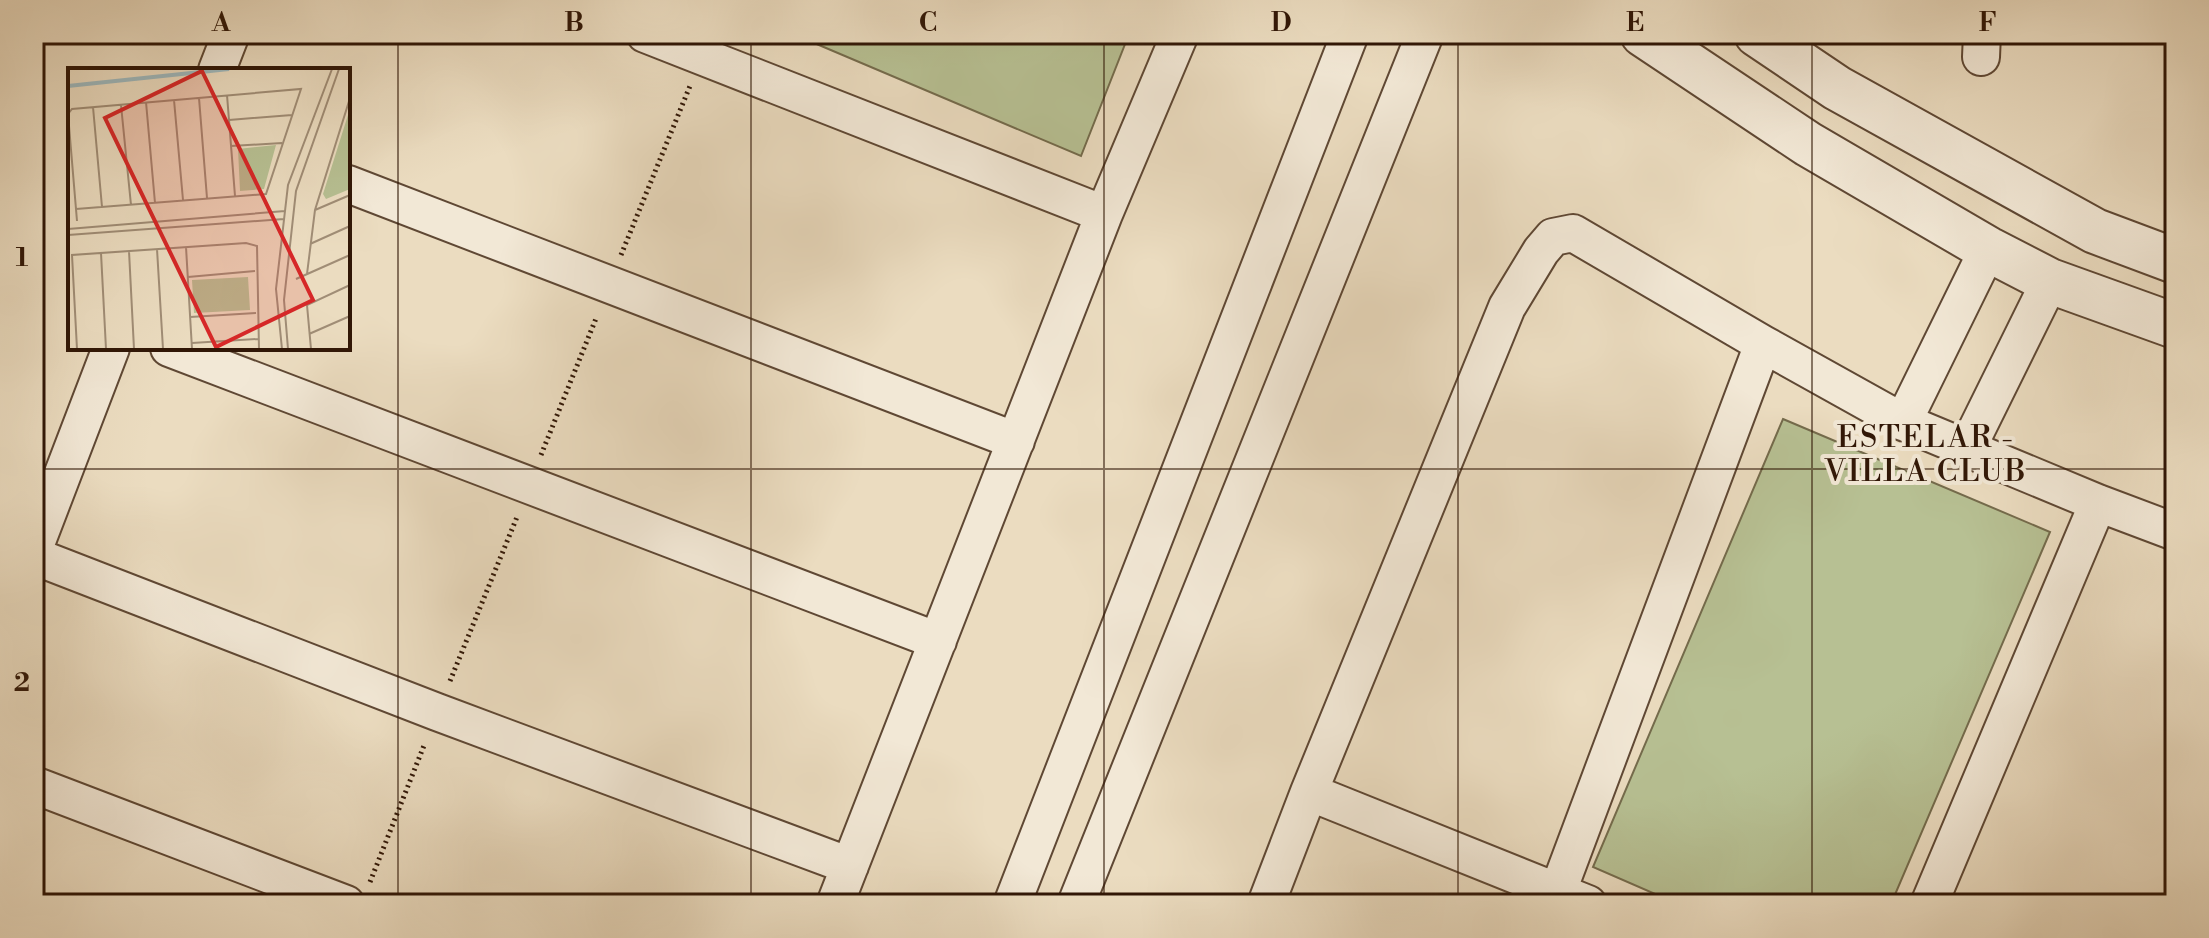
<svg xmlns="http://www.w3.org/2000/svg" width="2209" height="938" font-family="'Libre Bodoni',serif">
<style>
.green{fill:#b7c093;stroke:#746b4c;stroke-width:2}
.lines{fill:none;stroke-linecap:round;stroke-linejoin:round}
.minor-casing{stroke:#5f4834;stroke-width:40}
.tertiary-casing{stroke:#5f4834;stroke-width:48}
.path{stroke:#301606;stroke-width:5;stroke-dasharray:2 4;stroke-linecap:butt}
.minor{stroke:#f2e8d6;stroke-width:36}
.tertiary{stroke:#f2e8d6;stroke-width:44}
.grid{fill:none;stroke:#301606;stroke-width:2;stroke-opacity:0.55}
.labels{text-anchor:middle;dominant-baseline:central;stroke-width:8;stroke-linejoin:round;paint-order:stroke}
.neighbourhood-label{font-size:30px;letter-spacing:2px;fill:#301606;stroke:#f2e8d6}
.inset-river{fill:none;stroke:#9eb9be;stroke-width:4}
.inset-road{fill:none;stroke:#a08d76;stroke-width:2}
.view{fill:#d62828;fill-opacity:0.15;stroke:#d62828;stroke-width:4}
.inset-edge{fill:none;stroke:#301606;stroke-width:4}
.neatline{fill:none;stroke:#301606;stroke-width:3}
.grid-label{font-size:26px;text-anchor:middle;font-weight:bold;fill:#301606}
</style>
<rect width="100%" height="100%" fill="#ebdcc0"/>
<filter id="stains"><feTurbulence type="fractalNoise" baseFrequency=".0025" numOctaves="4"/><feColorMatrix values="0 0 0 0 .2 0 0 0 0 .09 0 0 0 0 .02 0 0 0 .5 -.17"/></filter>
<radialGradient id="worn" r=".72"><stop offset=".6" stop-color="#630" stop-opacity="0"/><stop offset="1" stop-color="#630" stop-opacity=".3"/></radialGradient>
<path class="green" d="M793,34H1129L1081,156Z
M1783,419L2050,532L1891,904H1678L1593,867Z"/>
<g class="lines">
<g class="minor-casing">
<path id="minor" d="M645,34L1104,214
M1981,57L1982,34
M217,70L231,34
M348,184L1016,441
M169,348L938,641
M1903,422L1988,249
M1967,449L2050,281
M34,549L111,348
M34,556L437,712L850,866
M34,785L346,904
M1309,792L1588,904
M1558,891L1763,344
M835,904L1104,214L1180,34
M1012,904L1350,34
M1076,904L1425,34
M1266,904L1309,792L1507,307L1541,251L1553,237L1573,233L1763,344L1903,422L2098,503L2175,532
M1929,904L2098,503"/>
</g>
<g class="tertiary-casing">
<path id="tertiary" d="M1643,34L1808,144L1988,249L2050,281L2175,326
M1757,34L1837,88L2095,231L2175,261"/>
</g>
<path class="path" d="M621,255L690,86
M541,455L597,316
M450,681L517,517
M370,882L425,743"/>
<use href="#minor" class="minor"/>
<use href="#tertiary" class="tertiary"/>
</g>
<path class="grid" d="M398,34V904M751,34V904M1104,34V904M1458,34V904M1812,34V904M34,469H2175"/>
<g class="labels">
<g class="neighbourhood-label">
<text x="1926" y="438">ESTELAR -<tspan x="1926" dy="34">VILLA CLUB</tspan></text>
</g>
</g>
<g transform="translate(68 68)">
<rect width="282" height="282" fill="#ebdcc0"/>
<path d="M280,47L282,121L258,131L255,126ZM208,77L196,121L172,123L170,81ZM180,209L182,242L126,245L124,212Z" fill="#b7c093"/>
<path class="inset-river" d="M0,18L161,1"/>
<path class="inset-road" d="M159,27L167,128M131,30L139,130M106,32L115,132M78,34L87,135M53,37L63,137M25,39L34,139M161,52L224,47M163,78L214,75M8,141L198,126L233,21L4,41L0,46L9,153M247,142L282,127M0,161L217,143M0,167L216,151M242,176L282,158M118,179L124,281M89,181L95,281M61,183L66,281M33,185L38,281M239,206L247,142L282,30M120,209L187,203M228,211L282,187M122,249L188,245M241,266L282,248M124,275L190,271M9,281L4,187L178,175L189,178L191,281M214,281L208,221L220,117L264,1M220,281L216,232L228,123L271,1M243,281L239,237L282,217"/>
<path class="view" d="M134,3L245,232L148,279L37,50Z"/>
<rect width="282" height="282" class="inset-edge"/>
</g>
<rect width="2209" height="938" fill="none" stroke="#ebdcc0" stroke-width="88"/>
<rect x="44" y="44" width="2121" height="850" class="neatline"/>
<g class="grid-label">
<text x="221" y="31">A</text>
<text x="574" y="31">B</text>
<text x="928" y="31">C</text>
<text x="1281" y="31">D</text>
<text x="1635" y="31">E</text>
<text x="1988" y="31">F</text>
<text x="22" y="266">1</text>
<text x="22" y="691">2</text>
</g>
<rect width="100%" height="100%" filter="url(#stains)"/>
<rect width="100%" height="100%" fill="url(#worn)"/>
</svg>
